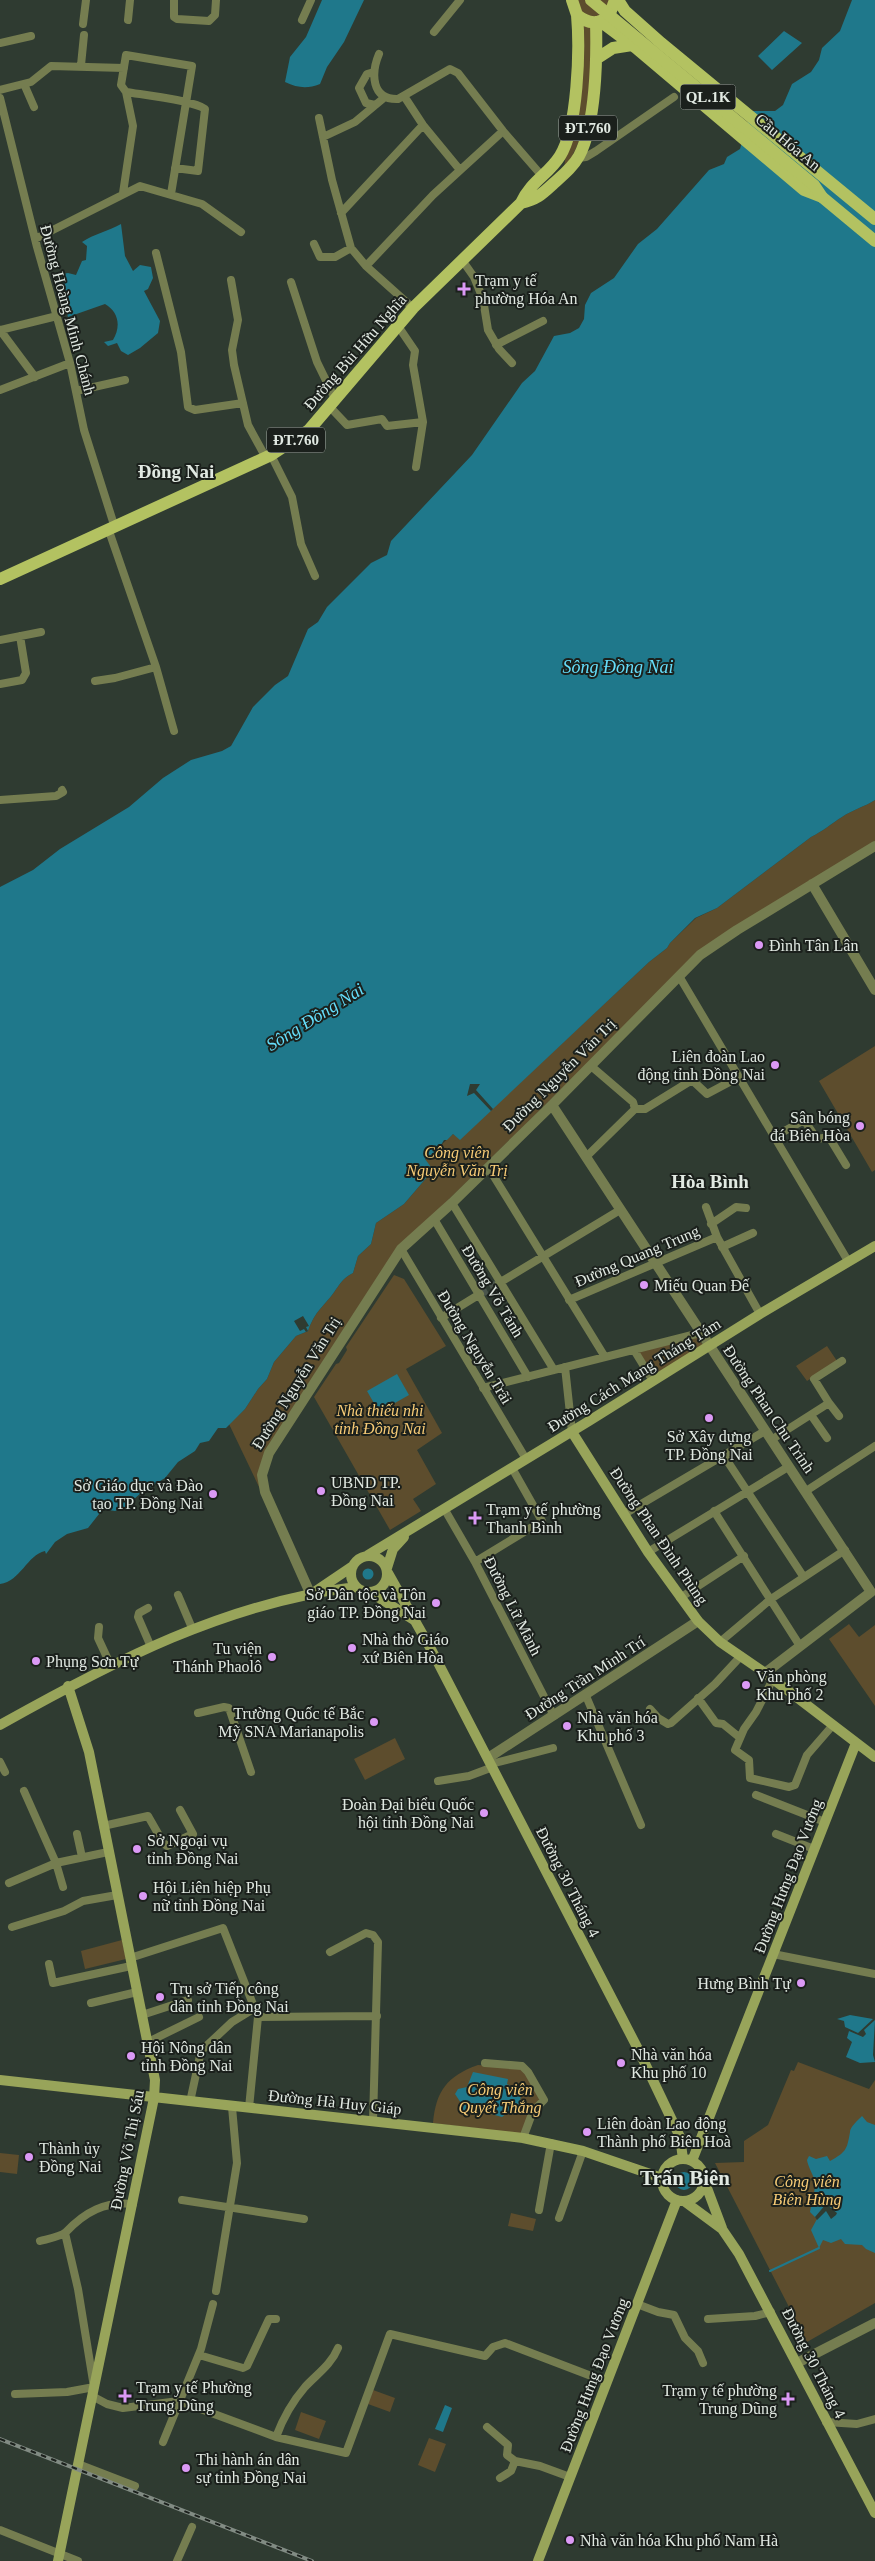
<svg xmlns="http://www.w3.org/2000/svg" width="875" height="2561" font-family="'Times New Roman',serif">
<style>
.green{fill:#5d4d2d}
.water{fill:#1f788b}
.pier{fill:#2f3b31}
.lines{fill:none;stroke-linecap:round;stroke-linejoin:round}
.stream{stroke:#1f788b;stroke-width:2}
.minor-tunnel{stroke:#4a554c;stroke-width:8;stroke-dasharray:8 4;stroke-linecap:butt}
.minor{stroke:#757d50;stroke-width:8}
.tertiary{stroke:#757d50;stroke-width:10}
.secondary{stroke:#98a45a;stroke-width:10}
.primary{stroke:#b3c261;stroke-width:12}
.rail-casing{stroke:#818b83;stroke-width:4}
.rail{stroke:#1b201c;stroke-width:2;stroke-dasharray:5.5;stroke-linecap:butt}
.primary-bridge{stroke:#b3c261;stroke-width:12}
.poi-dot{fill:#db99f5;stroke:#1b201c;stroke-width:2}
.labels{text-anchor:middle;dominant-baseline:central;stroke-width:4;stroke-linejoin:round;paint-order:stroke}
.shield{fill:#1b201c;stroke:#a6ada7;stroke-width:1}
.shield-label{font-size:15px;font-weight:bold;fill:#e1e9e2}
.street-label{font-size:16px;fill:#e1e9e2;stroke:#1b201c}
.poi-label{font-size:16px;fill:#e1e9e2;stroke:#1b201c;text-anchor:start}
.park-label{font-size:16px;font-style:italic;fill:#f7cb76;stroke:#1b201c}
.water-label{font-size:18px;font-style:italic;fill:#65defb;stroke:#1b201c}
.quarter-label{font-size:19px;font-weight:bold;fill:#e1e9e2;stroke:#1b201c}
.district-label{font-size:21px;font-weight:bold;fill:#e1e9e2;stroke:#1b201c}
</style>
<rect width="100%" height="100%" fill="#2f3b31"/>
<path class="green" d="M576,0H611L597,18L581,13Z
M582,24L592,26C593,74 593,129 564,169Z
M875,800V841L697,952L588,1063L432,1216L398,1246L265,1451L258,1474L260,1489L229,1424L245,1409L258,1389L267,1379L274,1362L296,1336L308,1331C315,1312 320,1310 332,1295C340,1285 340,1280 353,1273L358,1256L371,1244L376,1223L404,1204L428,1176L425,1160L453,1134L460,1139L649,962L667,948L670,943L696,918L717,908L811,837C823,831 831,824 842,817C852,810 864,807 875,800Z
M875,1046V1170L872,1172L819,1081Z
M394,1275L404,1279L446,1346L406,1369L442,1433L417,1450L436,1484L413,1499L421,1511L390,1530L314,1397L336,1364L339,1363L347,1350L346,1347Z
M697,1336L703,1345L653,1376L638,1351Z
M827,1346L837,1361L807,1381L796,1366Z
M849,1624L859,1637L875,1625V1706L829,1639Z
M395,1738L405,1759L365,1780L354,1759Z
M122,1940L126,1959L85,1969L81,1951Z
M798,2062L869,2089L875,2080V2303L807,2342L715,2163L744,2162V2141L768,2125L791,2070L794,2071Z
M478,2065L523,2068L541,2100L523,2134L433,2123C436,2091 447,2076 478,2065Z
M0,2153L19,2155L17,2174L0,2172Z
M511,2213L536,2219L533,2231L508,2226Z
M373,2390L395,2398L390,2412L368,2404Z
M301,2412L326,2421L319,2439L295,2430Z
M429,2438L446,2444L435,2472L418,2465Z"/>
<path class="water" d="M322,0H364L344,42L327,67L320,84C307,89 298,88 285,82L290,57L306,37Z
M852,0H875V800C864,807 852,810 842,817C831,824 823,831 811,837L717,908L695,918L670,943L667,948L649,962L460,1140L453,1134L447,1140H444L438,1150L425,1159L431,1167L428,1176L404,1204L376,1223L371,1244L358,1256L353,1273C340,1280 340,1285 332,1295C320,1310 315,1312 308,1331L296,1336L274,1362L267,1379L258,1389L245,1409L226,1428H218L209,1441L200,1443L195,1451L178,1462L165,1478L142,1492L125,1507L115,1511L103,1509L88,1528L67,1534L55,1542L46,1554L45,1551C27,1555 21,1581 0,1584V887L33,870L60,849L129,807L163,778L191,760L222,751L231,746L253,707L275,685L288,676L308,629L318,622L327,607L371,563L387,555L391,541L472,455L522,383L535,371L554,336L570,333L579,328L584,319L585,305L591,293L614,278L638,244L657,229L709,170L724,164L727,157L740,149L751,111H775L783,105L792,84L811,72L819,60L822,48L840,31Z
M784,31L802,43L772,70L758,56Z
M121,224L125,256L133,271L140,265L151,267L153,278L148,289L144,291L160,321L158,333L140,348L128,355L121,351L117,343L108,346L104,342L113,340C121,327 119,312 105,304L68,317L56,275L68,273L76,275L82,261L86,260L87,246L82,242C94,234 108,231 121,224Z
M397,1374L409,1395L379,1412L367,1391Z
M362.5 1574a5.5 5.5 0 1 1 11 0a5.5 5.5 0 1 1-11 0Z
M850,2015L873,2019L858,2033L845,2027L844,2021L837,2019Z
M875,2020L873,2055L875,2062L860,2063L846,2057L852,2042L847,2038L849,2031L863,2037L866,2034L864,2030Z
M473,2072L508,2079L507,2084L517,2090L521,2096L517,2112L513,2114L507,2113L502,2117L484,2112L476,2114L461,2111V2103L455,2094L458,2089L467,2087Z
M862,2116L867,2122L875,2125V2253L866,2249L862,2245L845,2244L841,2239L831,2243L823,2240L819,2248L811,2230L817,2219L810,2212C811,2206 816,2187 815,2182C814,2176 808,2167 807,2160L809,2156L816,2159L827,2156L830,2161C846,2152 847,2150 850,2132C850,2127 858,2120 862,2116Z
M675 2181a9 9 0 1 1 18 0a9 9 0 1 1-18 0Z
M445,2405L452,2408L443,2432L435,2429Z"/>
<path class="pier" d="M470,1084H480L476,1090L493,1109L491,1111L474,1093L467,1096Z
M303,1316L309,1326L306,1327L308,1331L306,1332L304,1329L300,1331L294,1321Z
M826,2204L837,2213L836,2215L831,2219L826,2211L817,2220L815,2217Z"/>
<g class="lines">
<path class="stream" d="M770,2271L819,2248"/>
<path class="minor-tunnel" d="M480,1294L499,1283"/>
<path class="minor" d="M174,0V17L177,19L209,21L215,15L216,0
M128,20L130,0
M302,20L311,0
M83,24L86,0
M434,32L460,0
M0,43L31,36
M379,54C371,73 371,100 398,99L450,69L458,73L503,131L542,176
M81,65L84,35
M374,72L367,74L359,88L366,103L375,105
M24,84L34,107
M0,90L31,82L51,66L124,68
M404,96L423,125L460,170
M0,98L37,247L70,363L84,430L115,528
M319,118L332,180L351,248L366,266L413,308
M323,137L355,122L385,97
M578,158L586,157L596,151L674,97
M123,193L133,126L126,92
M171,194C178,151 185,109 192,66L126,55L121,85L126,92C144,95 192,100 205,109L198,171L175,168
M341,213L423,125
M35,239L140,186L202,204L241,232
M314,244L320,257H335L351,248
M156,253L181,352L188,407L195,410L243,403
M462,260L474,277L483,299L488,330L499,349L512,363
M366,266L433,195L503,131
M231,280L238,320L232,350L234,365L248,425L266,458
M291,282L317,362L335,399
M398,326L415,351L413,365L423,422L416,467
M0,330L57,316
M0,330L35,377
M496,345L543,321
M0,390L70,363
M76,391L125,380
M329,406L347,425L382,419L387,426L423,422
M271,455L292,497L301,544L315,576
M109,531L156,667L174,731
M0,640L41,632
M95,681L115,678L156,667
M0,684L22,680L26,673L20,636
M0,800L56,796L63,792L62,790
M679,976L848,1261
M635,1109H645L692,1080L707,1094L739,1077
M774,1137L804,1120L817,1139L829,1137L846,1165
M586,1157L635,1109L633,1102L591,1066
M488,1167L605,1357
M452,1203L554,1370
M706,1207L717,1237
M434,1219L528,1377
M711,1224L736,1207L746,1208
M722,1247L753,1233
M401,1249L526,1459
M499,1283L620,1210
M569,1300L717,1237L760,1314
M441,1318L480,1294
M634,1350L653,1381
M565,1367L572,1432
M483,1388L700,1333
M829,1403L814,1379L842,1361
M811,1415L827,1438
M771,1440L829,1403L839,1416
M724,1456L803,1576
M806,1491L875,1446
M445,1510L475,1562L554,1716
M714,1511L800,1646
M626,1513L765,1431
M648,1552L788,1467
M475,1562L542,1521L512,1468
M178,1595L192,1628
M680,1598L744,1556
M148,1608L139,1613L138,1617L151,1647
M99,1627L98,1638L111,1666
M720,1642L771,1599L845,1550
M773,1679L756,1712L744,1729L735,1750L749,1760L750,1778L789,1787L795,1785L807,1755L833,1725
M586,1696L641,1825
M698,1698L716,1723L723,1724L739,1737
M650,1709L658,1718L668,1724L671,1723L715,1684L741,1656
M198,1713L224,1707L229,1708L251,1772
M0,1762L5,1772
M491,1764L553,1748
M438,1781L469,1776L493,1767
M24,1791L56,1863L63,1887
M756,1795L825,1822
M103,1826L148,1816L164,1844L167,1846L193,1834L180,1810
M77,1834L82,1857
M776,1834L814,1849
M9,1883L56,1863L108,1852
M12,1927L64,1911L83,1901L117,1895
M330,1952L366,1933L373,1935L378,1942L373,2121
M773,1954L875,1974
M130,1958L223,1928L258,2017L249,2108
M49,1964L53,1983L131,1966
M91,2003L137,1992
M142,2015L188,2000
M258,2017L377,2016
M148,2042L199,2017
M485,2063L522,2066L528,2072L544,2100L533,2111L523,2138
M190,2102L201,2051L232,2022L255,2008
M182,2200L304,2219
M539,2210L551,2143
M559,2218L583,2151
M40,2241C47,2239 60,2237 66,2232C85,2212 105,2201 133,2204
M216,2291L237,2163L232,2107
M637,2304L658,2312L674,2315L685,2338L698,2351L703,2363
M708,2319L755,2316L771,2312
M199,2355L243,2368L247,2366L269,2319H276
M15,2394L67,2392L94,2387L78,2289L65,2233
M92,2396L107,2404L123,2408L179,2401L276,2437L346,2453L390,2334L485,2356L493,2347L505,2343L607,2382
M826,2422L857,2424L875,2419
M487,2427L508,2445L507,2455L515,2461L540,2466L570,2477
M276,2437C283,2418 292,2402 305,2387C317,2374 331,2365 338,2348
M163,2442L201,2349L213,2304
M78,2464L135,2486
M500,2478L511,2471L515,2461
M0,2530L78,2561
M177,2561L192,2527"/>
<path class="tertiary" d="M812,884L875,990
M552,1105L871,1592L765,1673
M310,1593L265,1492L262,1475L269,1453L401,1249L452,1203L552,1105L700,955L737,930L875,846
M488,1758L698,1621
M797,2363L875,2323"/>
<path class="secondary" d="M572,1432L648,1552L698,1621L720,1642L765,1673L875,1757
M368,1555L589,1421L760,1314L875,1246
M351 1574a18 18 0 1 1 36 0a18 18 0 1 1-36 0Z
M387,1568L393,1549L404,1537
M388,1573L432,1651L638,2049L680,2137L683,2159
M316,1591L353,1566
M370,1592L414,1620
M0,1725C112,1662 227,1602 356,1587
M0,2080L523,2138L583,2151L662,2178
M662 2180a21 21 0 1 1 42 0a21 21 0 1 1-42 0Z
M692,2161L856,1743
M704,2180L722,2228
M684,2201L722,2229L739,2254L875,2513
M58,2561L154,2098L155,2080L89,1752L68,1686
M538,2561L677,2200"/>
<path class="primary" d="M572,0L577,15C588,24 599,25 609,16L615,0
M618,0L625,11L661,43L875,219
M600,21L636,48L804,190L822,197L875,241
M596,59L613,48L632,45
M521,203C537,199 541,195 553,184C563,175 573,167 579,156C596,124 597,58 596,22
M0,579L271,455L309,430L413,308L521,203C531,181 548,175 560,156C578,127 580,49 577,15"/>
<g class="rail-casing">
<path id="rail" d="M0,2439L312,2561"/>
</g>
<use href="#rail" class="rail"/>
<path class="primary-bridge" d="M591,0L814,185L822,197"/>
</g>
<g class="poi-dot">
<path d="M461.5 281.5h5v5h5v5h-5v5h-5v-5h-5v-5h5z"/>
<circle cx="759" cy="945" r="5"/>
<circle cx="775" cy="1065" r="5"/>
<circle cx="860" cy="1126" r="5"/>
<circle cx="644" cy="1285" r="5"/>
<circle cx="709" cy="1418" r="5"/>
<circle cx="321" cy="1491" r="5"/>
<circle cx="213" cy="1494" r="5"/>
<path d="M472.5 1510.5h5v5h5v5h-5v5h-5v-5h-5v-5h5z"/>
<circle cx="436" cy="1603" r="5"/>
<circle cx="352" cy="1648" r="5"/>
<circle cx="272" cy="1657" r="5"/>
<circle cx="36" cy="1661" r="5"/>
<circle cx="746" cy="1685" r="5"/>
<circle cx="374" cy="1722" r="5"/>
<circle cx="567" cy="1726" r="5"/>
<circle cx="484" cy="1813" r="5"/>
<circle cx="137" cy="1849" r="5"/>
<circle cx="143" cy="1896" r="5"/>
<circle cx="801" cy="1983" r="5"/>
<circle cx="160" cy="1997" r="5"/>
<circle cx="131" cy="2056" r="5"/>
<circle cx="621" cy="2063" r="5"/>
<circle cx="587" cy="2132" r="5"/>
<circle cx="29" cy="2157" r="5"/>
<path d="M122.5 2388.5h5v5h5v5h-5v5h-5v-5h-5v-5h5z"/>
<path d="M785.5 2391.5h5v5h5v5h-5v5h-5v-5h-5v-5h5z"/>
<circle cx="186" cy="2468" r="5"/>
<circle cx="570" cy="2540" r="5"/>
</g>
<g class="labels">
<g class="shield">
<rect x="680.5" y="84.5" width="55" height="25" rx="4"/>
<rect x="559" y="115.5" width="58" height="25" rx="4"/>
<rect x="267" y="427.5" width="58" height="25" rx="4"/>
</g>
<g class="shield-label">
<text x="708" y="97">QL.1K</text>
<text x="588" y="128">ĐT.760</text>
<text x="296" y="440">ĐT.760</text>
</g>
<g class="street-label">
<text transform="translate(788 142) rotate(40)">Cầu Hóa An</text>
<text transform="translate(68 310) rotate(75)">Đường Hoàng Minh Chánh</text>
<text transform="translate(355 352) rotate(-49)">Đường Bùi Hữu Nghĩa</text>
<text transform="translate(559 1075) rotate(-45)">Đường Nguyễn Văn Trị</text>
<text transform="translate(637 1256) rotate(-23)">Đường Quang Trung</text>
<text transform="translate(493 1291) rotate(59)">Đường Võ Tánh</text>
<text transform="translate(475 1347) rotate(59)">Đường Nguyễn Trãi</text>
<text transform="translate(634 1375) rotate(-32)">Đường Cách Mạng Tháng Tám</text>
<text transform="translate(296 1383) rotate(-58)">Đường Nguyễn Văn Trị</text>
<text transform="translate(769 1409) rotate(56)">Đường Phan Chu Trinh</text>
<text transform="translate(659 1536) rotate(56)">Đường Phan Đình Phùng</text>
<text transform="translate(513 1606) rotate(63)">Đường Lữ Mành</text>
<text transform="translate(585 1678) rotate(-33)">Đường Trần Minh Trí</text>
<text transform="translate(788 1876) rotate(-69)">Đường Hưng Đạo Vương</text>
<text transform="translate(568 1882) rotate(63)">Đường 30 Tháng 4</text>
<text transform="translate(335 2102) rotate(6)">Đường Hà Huy Giáp</text>
<text transform="translate(127 2150) rotate(-79)">Đường Võ Thị Sáu</text>
<text transform="translate(814 2363) rotate(63)">Đường 30 Tháng 4</text>
<text transform="translate(594 2375) rotate(-69)">Đường Hưng Đạo Vương</text>
</g>
<g class="poi-label">
<text x="475" y="280">Trạm y tế<tspan x="475" dy="18">phường Hóa An</tspan></text>
<text x="769" y="945">Đình Tân Lân</text>
<text x="765" y="1056" text-anchor="end">Liên đoàn Lao<tspan x="765" dy="18">động tỉnh Đồng Nai</tspan></text>
<text x="850" y="1117" text-anchor="end">Sân bóng<tspan x="850" dy="18">đá Biên Hòa</tspan></text>
<text x="654" y="1285">Miếu Quan Đế</text>
<text x="709" y="1436" text-anchor="middle">Sở Xây dựng<tspan x="709" dy="18">TP. Đồng Nai</tspan></text>
<text x="331" y="1482">UBND TP.<tspan x="331" dy="18">Đồng Nai</tspan></text>
<text x="203" y="1485" text-anchor="end">Sở Giáo dục và Đào<tspan x="203" dy="18">tạo TP. Đồng Nai</tspan></text>
<text x="486" y="1509">Trạm y tế phường<tspan x="486" dy="18">Thanh Bình</tspan></text>
<text x="426" y="1594" text-anchor="end">Sở Dân tộc và Tôn<tspan x="426" dy="18">giáo TP. Đồng Nai</tspan></text>
<text x="362" y="1639">Nhà thờ Giáo<tspan x="362" dy="18">xứ Biên Hòa</tspan></text>
<text x="262" y="1648" text-anchor="end">Tu viện<tspan x="262" dy="18">Thánh Phaolô</tspan></text>
<text x="46" y="1661">Phụng Sơn Tự</text>
<text x="756" y="1676">Văn phòng<tspan x="756" dy="18">Khu phố 2</tspan></text>
<text x="364" y="1713" text-anchor="end">Trường Quốc tế Bắc<tspan x="364" dy="18">Mỹ SNA Marianapolis</tspan></text>
<text x="577" y="1717">Nhà văn hóa<tspan x="577" dy="18">Khu phố 3</tspan></text>
<text x="474" y="1804" text-anchor="end">Đoàn Đại biểu Quốc<tspan x="474" dy="18">hội tỉnh Đồng Nai</tspan></text>
<text x="147" y="1840">Sở Ngoại vụ<tspan x="147" dy="18">tỉnh Đồng Nai</tspan></text>
<text x="153" y="1887">Hội Liên hiệp Phụ<tspan x="153" dy="18">nữ tỉnh Đồng Nai</tspan></text>
<text x="791" y="1983" text-anchor="end">Hưng Bình Tự</text>
<text x="170" y="1988">Trụ sở Tiếp công<tspan x="170" dy="18">dân tỉnh Đồng Nai</tspan></text>
<text x="141" y="2047">Hội Nông dân<tspan x="141" dy="18">tỉnh Đồng Nai</tspan></text>
<text x="631" y="2054">Nhà văn hóa<tspan x="631" dy="18">Khu phố 10</tspan></text>
<text x="597" y="2123">Liên đoàn Lao động<tspan x="597" dy="18">Thành phố Biên Hoà</tspan></text>
<text x="39" y="2148">Thành ủy<tspan x="39" dy="18">Đồng Nai</tspan></text>
<text x="136" y="2387">Trạm y tế Phường<tspan x="136" dy="18">Trung Dũng</tspan></text>
<text x="777" y="2390" text-anchor="end">Trạm y tế phường<tspan x="777" dy="18">Trung Dũng</tspan></text>
<text x="196" y="2459">Thi hành án dân<tspan x="196" dy="18">sự tỉnh Đồng Nai</tspan></text>
<text x="580" y="2540">Nhà văn hóa Khu phố Nam Hà</text>
</g>
<g class="park-label">
<text x="457" y="1152">Công viên<tspan x="457" dy="18">Nguyễn Văn Trị</tspan></text>
<text x="380" y="1410">Nhà thiếu nhi<tspan x="380" dy="18">tỉnh Đồng Nai</tspan></text>
<text x="500" y="2089">Công viên<tspan x="500" dy="18">Quyết Thắng</tspan></text>
<text x="807" y="2181">Công viên<tspan x="807" dy="18">Biên Hùng</tspan></text>
</g>
<g class="water-label">
<text x="618" y="667">Sông Đồng Nai</text>
<text transform="translate(315 1017) rotate(-32)">Sông Đồng Nai</text>
</g>
<g class="quarter-label">
<text x="176" y="471">Đồng Nai</text>
<text x="710" y="1181">Hòa Bình</text>
</g>
<g class="district-label">
<text x="685" y="2178">Trấn Biên</text>
</g>
</g>
</svg>
